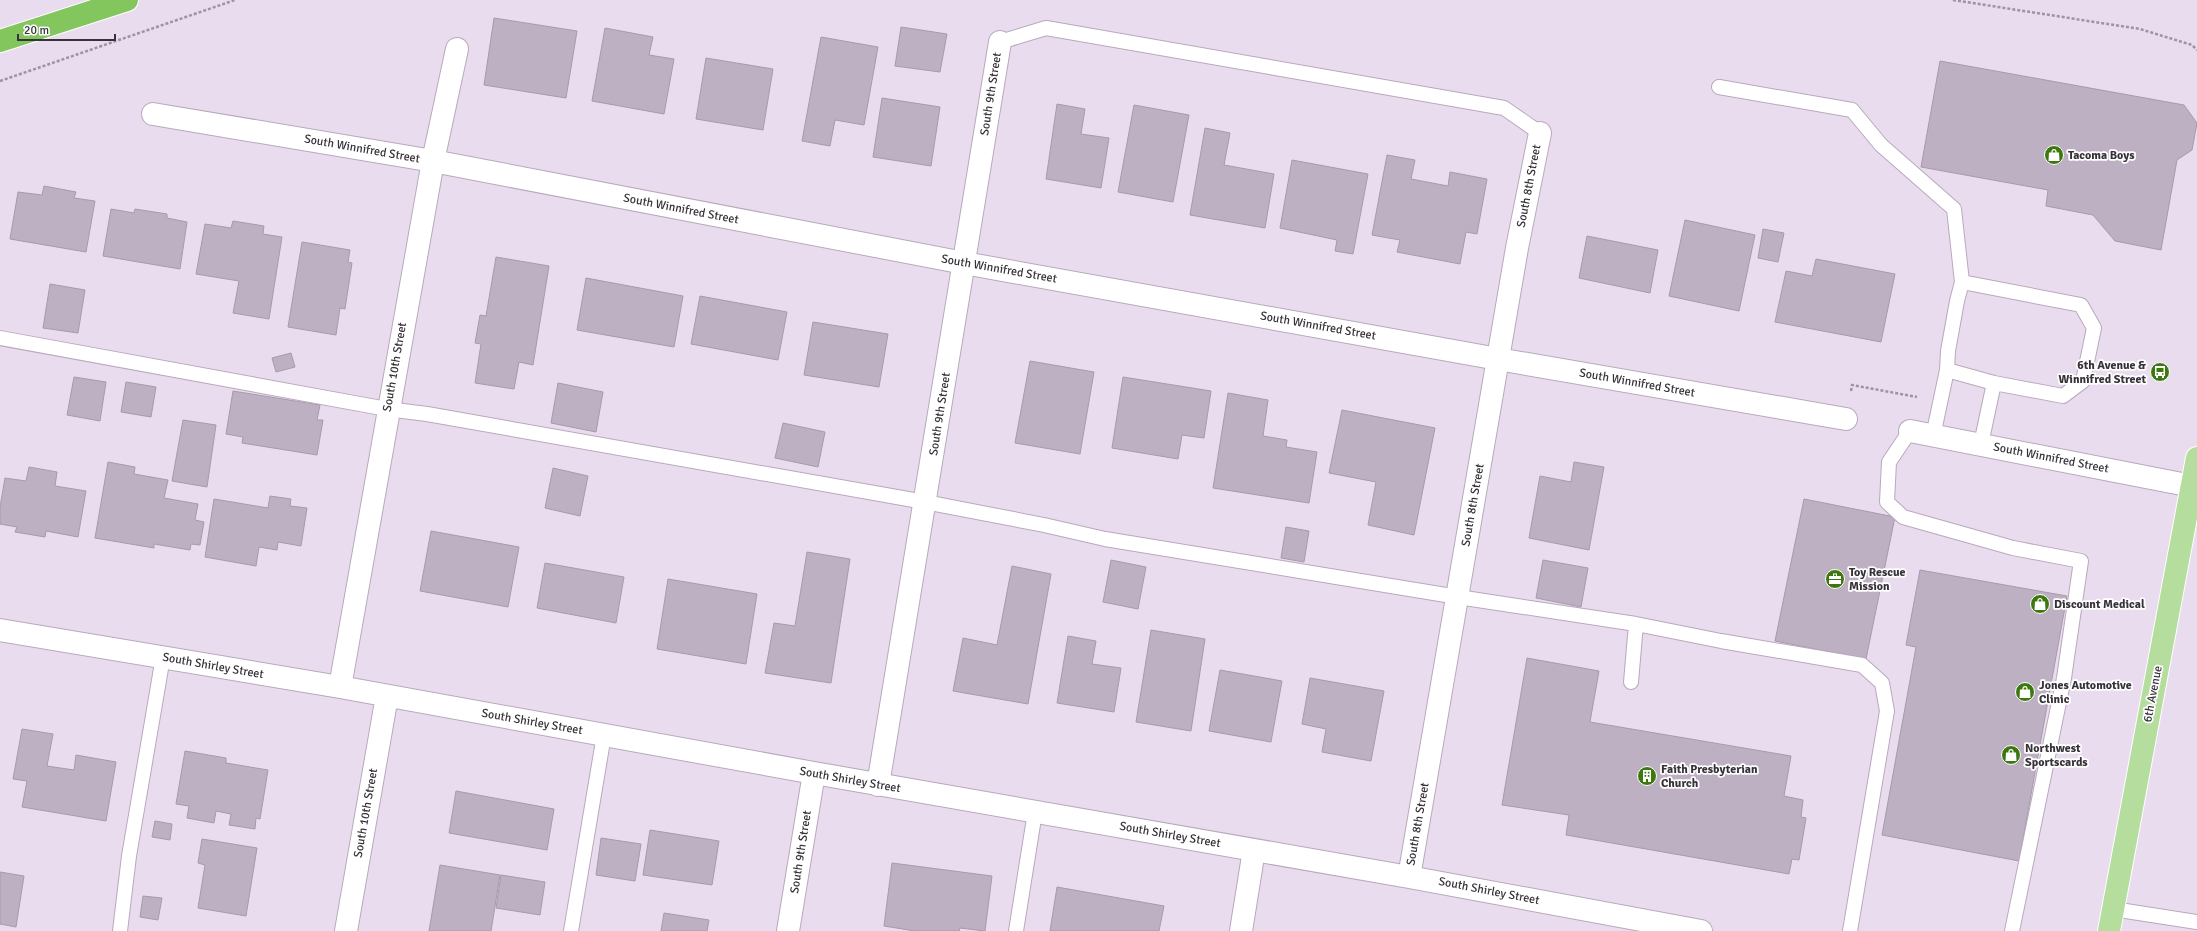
<svg xmlns="http://www.w3.org/2000/svg" width="2197" height="931" font-family="Signika,sans-serif">
<style>
.building{fill:#bdb0c2;stroke:#a79aab}
.lines{fill:none;stroke-linecap:round;stroke-linejoin:round}
.service-casing{stroke:#b7aabb;stroke-width:16}
.minor-casing{stroke:#b7aabb;stroke-width:24}
.primary-casing{stroke:#fff;stroke-width:24}
.motorway-casing{stroke:#fff;stroke-width:24}
.path{stroke:#9d93a1;stroke-width:2.5;stroke-dasharray:3 2;stroke-linecap:butt}
.service{stroke:#fff;stroke-width:14}
.minor{stroke:#fff;stroke-width:22}
.primary{stroke:#b4dd9e;stroke-width:22}
.motorway{stroke:#82c65d;stroke-width:22}
.labels{text-anchor:middle;dominant-baseline:central;stroke-width:3.5;stroke-linejoin:round;paint-order:stroke}
.street-label{font-size:12px;fill:#373239;stroke:#fff}
.poi-label{font-size:12px;font-weight:bold;fill:#373239;stroke:#fff;text-anchor:start}
</style>
<rect width="100%" height="100%" fill="#e9dcee"/>
<path class="building" d="M494,18L577,31L566,98L484,85Z
M901,27L947,34L940,72L895,66Z
M605,28L653,37L649,55L674,59L664,114L592,101Z
M821,37L878,47L864,125L835,120L830,146L802,141Z
M706,58L773,69L763,130L696,119Z
M1940,61L2184,105L2197,123L2192,150L2177,160L2161,250L2115,241L2093,215L2046,206L2048,190L1921,167Z
M882,98L940,107L931,166L873,157Z
M1057,104L1085,109L1081,134L1109,138L1101,188L1046,179Z
M1134,105L1189,115L1173,202L1118,192Z
M1205,128L1230,133L1224,165L1274,174L1265,228L1190,215Z
M1387,155L1415,160L1411,179L1448,186L1450,172L1487,179L1477,234L1466,232L1460,264L1397,252L1400,240L1372,235Z
M1292,160L1368,174L1353,254L1335,251L1337,240L1280,228Z
M44,186L76,192L74,198L95,201L86,252L10,239L18,192L42,195Z
M111,209L134,213L135,209L167,214V218L187,222L180,269L103,256Z
M1685,220L1755,235L1739,311L1669,296Z
M233,221L264,226L263,234L282,237L269,319L233,313L239,281L196,274L205,224L231,228Z
M1763,229L1784,233L1778,262L1758,258Z
M1587,236L1658,250L1650,293L1579,278Z
M302,242L350,250L348,262L352,263L345,309L340,308L336,335L288,327Z
M496,257L549,266L533,365L519,362L514,389L475,383L481,344L475,343L480,315L486,316Z
M1816,259L1895,274L1881,342L1775,322L1786,271L1812,276Z
M586,278L683,296L674,347L577,330Z
M50,284L85,290L78,333L43,328Z
M700,296L787,312L778,360L691,344Z
M813,322L888,334L879,387L804,375Z
M291,353L295,367L276,372L272,358Z
M1030,361L1094,372L1080,454L1015,443Z
M74,377L106,382L100,421L67,415Z
M1123,377L1211,391L1204,438L1182,435L1178,459L1112,448Z
M126,382L156,387L151,417L121,412Z
M558,383L603,392L596,432L551,423Z
M233,391L320,405L317,420H323L317,455L242,443L243,437L226,434Z
M1228,393L1268,400L1263,436L1287,440L1286,447L1317,452L1309,503L1213,488Z
M1342,410L1435,428L1414,535L1368,525L1376,482L1329,473Z
M183,420L216,425L207,487L172,481Z
M783,423L825,432L818,467L775,458Z
M108,462L135,467L134,474L168,480L164,498L198,504L195,520L204,522L200,545L191,544L190,550L154,544V548L95,538Z
M1574,462L1604,467L1589,550L1529,538L1540,476L1571,482Z
M29,467L57,472L55,486L86,491L78,537L46,531L45,537L15,532L17,527L0,524V507L5,478L26,481Z
M553,468L588,476L580,516L545,508Z
M270,496L291,499L290,506L307,508L301,546L278,542L277,550L259,547L256,566L205,557L214,499L268,508Z
M1804,499L1895,517L1866,659L1775,641Z
M1286,527L1309,531L1304,562L1281,558Z
M431,531L519,547L508,607L420,591Z
M807,552L850,559L831,683L765,673L774,623L795,626Z
M1111,560L1146,567L1138,609L1103,602Z
M1543,560L1588,568L1581,607L1536,598Z
M545,563L624,577L616,623L537,608Z
M1012,566L1051,574L1028,704L953,691L963,638L997,645Z
M1920,570L2067,596L2019,861L1882,835L1916,647L1906,645Z
M668,579L757,594L746,664L657,649Z
M1151,630L1205,639L1191,731L1136,722Z
M1068,636L1096,641L1092,664L1121,668L1114,712L1057,703Z
M1527,658L1599,671L1590,722L1791,756L1784,796L1803,800L1801,817L1806,818L1799,860L1792,859L1789,874L1566,835L1569,815L1502,805Z
M1220,670L1282,681L1271,742L1209,731Z
M1310,678L1384,691L1371,761L1322,752L1326,729L1302,724Z
M22,729L53,734L47,766L74,770L76,755L116,762L106,821L22,807L27,781L13,779Z
M185,751L226,758V763L268,770L260,819L256,818L255,829L229,825L231,814L216,811L214,823L187,818L189,806L176,804Z
M456,791L554,809L547,850L449,833Z
M155,821L172,824L170,840L152,837Z
M650,830L719,841L712,885L643,875Z
M601,838L641,844L635,881L596,875Z
M202,839L257,848L246,916L198,908L205,865L198,863Z
M892,863L992,876L985,931L960,928L959,931H915L884,926Z
M440,865L500,875L491,931H429Z
M0,872L24,876L16,927L0,924Z
M501,875L545,882L540,915L496,908Z
M1057,887L1164,906L1159,931H1050Z
M143,896L162,898L158,920L140,917Z
M664,913L709,920L707,931H661Z"/>
<g class="lines">
<g class="service-casing">
<path id="service" d="M1000,42L1046,28L1504,108L1540,133
M1719,87L1852,110L1881,145L1954,209L1962,282L1957,301L1948,351L1947,370L1933,436
M0,338L387,409L427,414L925,502L1044,525L1105,539L1458,597L1636,624L1721,641L1862,665L1882,683L1887,711L1850,931
M1947,370L1994,383L2063,396L2083,381L2094,328L2081,305L1962,282
M1910,431L1889,462L1887,502L1903,517L2013,548L2081,561L2064,678L2012,931
M1981,444L1994,383
M1631,682L1636,624
M2113,909L2197,922
M120,931L129,856L163,657
M571,931L604,735
M1016,931L1035,812"/>
</g>
<g class="minor-casing">
<path id="minor" d="M153,114L433,161L964,263L1498,359L1846,419
M1910,431L2192,486
M0,630L340,687L814,773L1409,877L1701,931
M340,687L433,161L457,49
M878,785L1000,42
M1409,877L1517,248L1540,133
M346,931L387,696
M788,931L814,773
M1241,931L1254,850"/>
</g>
<g class="primary-casing">
<path id="primary" d="M2109,931L2197,458"/>
</g>
<g class="motorway-casing">
<path id="motorway" d="M0,41L127,0"/>
</g>
<path class="path" d="M1953,0L2140,29L2192,45L2197,50
M0,81L235,0
M1851,391L1852,385L1917,397"/>
<use href="#service" class="service"/>
<use href="#minor" class="minor"/>
<use href="#primary" class="primary"/>
<use href="#motorway" class="motorway"/>
</g>
<defs>
<g id="shop-disc" transform="scale(1)"><circle r="9.5" fill="#3c780f" stroke="#fff"/><path d="M-5-2.5h2.3a2.7 3.5 0 0 1 5.4 0H5L5.5 6h-11ZM-1.5-2.5h3a1.5 2.3 0 0 0-3 0Z" fill="#fff"/></g>
<g id="bus-disc" transform="scale(1)"><circle r="9.5" fill="#3c780f" stroke="#fff"/><path d="M-5-6H5V4H4V6H2V4H-2V6H-4V4H-5ZM-3.5-4V0h7V-4ZM-3.5 1.2v1.5H-2V1.2ZM2 1.2v1.5H3.5V1.2Z" fill="#fff"/></g>
<g id="office-disc" transform="scale(1)"><circle r="9.5" fill="#3c780f" stroke="#fff"/><path d="M-6-3h4V-5.5h4V-3h4V5H-6ZM-1-4.5V-3h2v-1.5ZM-6 0V1H6V0Z" fill="#fff"/></g>
<g id="building-disc" transform="scale(1)"><circle r="9.5" fill="#3c780f" stroke="#fff"/><path d="M-4-6H4V6H1V3H-1V6H-4ZM-2.5-4.3h1.7v1.8h-1.7ZM.8-4.3h1.7v1.8H.8ZM-2.5-1h1.7V.8h-1.7ZM.8-1h1.7V.8H.8Z" fill="#fff"/></g>
</defs>
<g fill-rule="evenodd">
<use href="#shop-disc" x="2054" y="155"/>
<use href="#bus-disc" x="2160" y="372"/>
<use href="#office-disc" x="1835" y="579"/>
<use href="#shop-disc" x="2040" y="604"/>
<use href="#shop-disc" x="2025" y="692"/>
<use href="#shop-disc" x="2011" y="755"/>
<use href="#building-disc" x="1647" y="776"/>
</g>
<g class="labels">
<g class="street-label">
<text transform="translate(991 94) rotate(-81)">South 9th Street</text>
<text transform="translate(362 149) rotate(10)">South Winnifred Street</text>
<text transform="translate(1529 186) rotate(-79)">South 8th Street</text>
<text transform="translate(681 209) rotate(11)">South Winnifred Street</text>
<text transform="translate(999 269) rotate(10)">South Winnifred Street</text>
<text transform="translate(1318 326) rotate(10)">South Winnifred Street</text>
<text transform="translate(395 367) rotate(-80)">South 10th Street</text>
<text transform="translate(1637 383) rotate(10)">South Winnifred Street</text>
<text transform="translate(940 414) rotate(-81)">South 9th Street</text>
<text transform="translate(2051 458) rotate(11)">South Winnifred Street</text>
<text transform="translate(1473 505) rotate(-80)">South 8th Street</text>
<text transform="translate(213 666) rotate(10)">South Shirley Street</text>
<text transform="translate(2153 694) rotate(-79)">6th Avenue</text>
<text transform="translate(532 722) rotate(10)">South Shirley Street</text>
<text transform="translate(850 780) rotate(10)">South Shirley Street</text>
<text transform="translate(366 813) rotate(-80)">South 10th Street</text>
<text transform="translate(1418 824) rotate(-80)">South 8th Street</text>
<text transform="translate(1170 835) rotate(10)">South Shirley Street</text>
<text transform="translate(801 852) rotate(-81)">South 9th Street</text>
<text transform="translate(1489 891) rotate(11)">South Shirley Street</text>
</g>
<g class="poi-label">
<text x="2068" y="155">Tacoma Boys</text>
<text x="2146" y="365" text-anchor="end">6th Avenue &amp;<tspan x="2146" dy="14">Winnifred Street</tspan></text>
<text x="1849" y="572">Toy Rescue<tspan x="1849" dy="14">Mission</tspan></text>
<text x="2054" y="604">Discount Medical</text>
<text x="2039" y="685">Jones Automotive<tspan x="2039" dy="14">Clinic</tspan></text>
<text x="2025" y="748">Northwest<tspan x="2025" dy="14">Sportscards</tspan></text>
<text x="1661" y="769">Faith Presbyterian<tspan x="1661" dy="14">Church</tspan></text>
</g>
</g>
<path d="M18 34v6h97v-6" fill="none" stroke="#373239" stroke-width="2"/>
<text x="24" y="34" font-size="12" fill="#373239" stroke="#ffffff" stroke-width="3" paint-order="stroke">20 m</text>
</svg>
